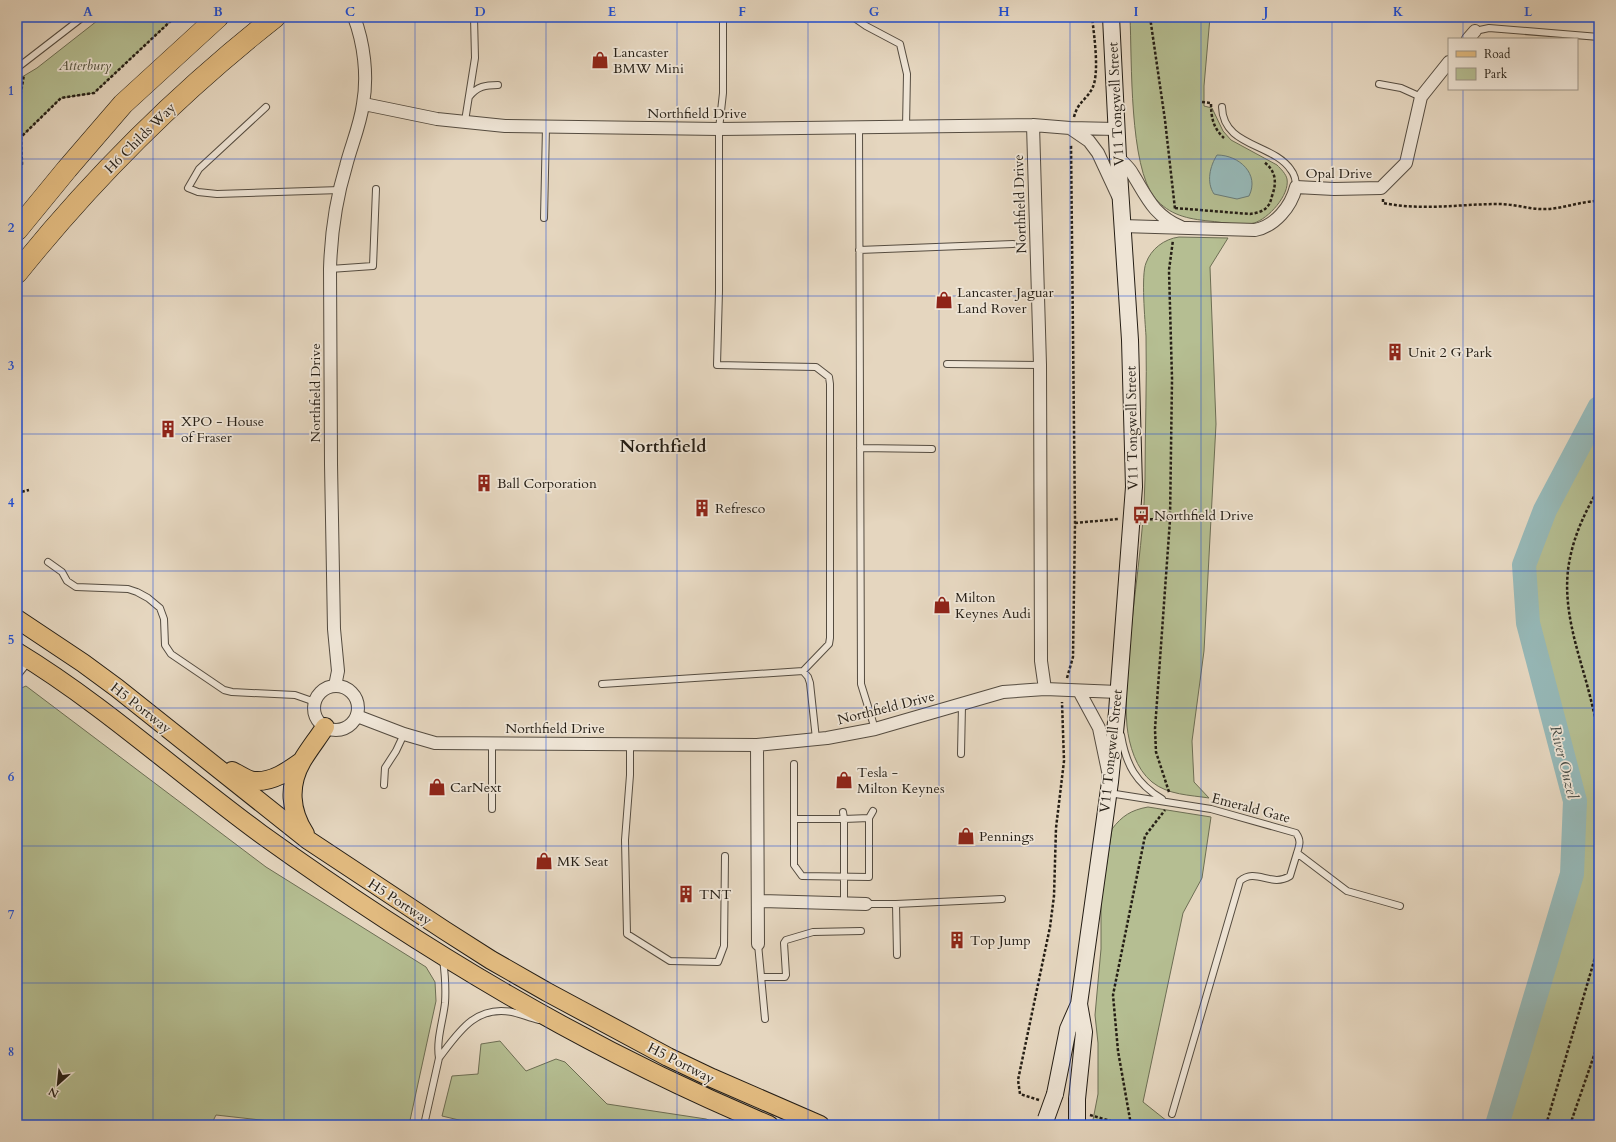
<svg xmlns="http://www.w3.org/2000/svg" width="1616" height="1142" font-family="Cardo,serif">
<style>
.green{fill:#b5be92;stroke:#6d6e54}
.water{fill:#96b8b7;stroke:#697a76}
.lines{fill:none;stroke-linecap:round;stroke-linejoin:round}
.river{stroke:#96b8b7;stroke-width:24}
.lane-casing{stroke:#554c40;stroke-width:8}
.street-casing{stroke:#554c40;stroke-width:14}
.secondary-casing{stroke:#251e15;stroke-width:18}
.primary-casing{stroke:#251e15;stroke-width:20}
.highway-casing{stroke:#251e15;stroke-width:22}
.path{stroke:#251e15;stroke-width:2.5;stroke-dasharray:3 2;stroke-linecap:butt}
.lane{stroke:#eee4d5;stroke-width:6}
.street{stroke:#eee4d5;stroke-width:12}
.secondary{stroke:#eee4d5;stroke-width:16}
.primary{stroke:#e2bb80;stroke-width:18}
.highway{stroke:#e2bb80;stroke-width:21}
.secondary-bridge-casing{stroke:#251e15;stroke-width:18;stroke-linecap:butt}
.secondary-bridge{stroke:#eee4d5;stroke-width:16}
.grid{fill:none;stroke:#1d4ed8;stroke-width:1;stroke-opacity:0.55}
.labels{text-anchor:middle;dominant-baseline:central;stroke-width:3.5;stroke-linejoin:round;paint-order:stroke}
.poi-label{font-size:14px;fill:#251e15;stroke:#eee4d5;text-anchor:start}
.park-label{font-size:14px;font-style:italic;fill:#504e3a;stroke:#eee4d5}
.street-label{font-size:14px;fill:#251e15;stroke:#eee4d5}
.water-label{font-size:15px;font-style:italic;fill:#474c46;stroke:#eee4d5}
.district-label{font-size:18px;font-weight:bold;fill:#251e15;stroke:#eee4d5}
.neatline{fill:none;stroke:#1d4ed8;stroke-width:1.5}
.grid-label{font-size:13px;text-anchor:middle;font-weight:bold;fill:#1d4ed8}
</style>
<rect width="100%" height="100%" fill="#e5d6bf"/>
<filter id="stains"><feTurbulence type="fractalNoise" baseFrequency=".005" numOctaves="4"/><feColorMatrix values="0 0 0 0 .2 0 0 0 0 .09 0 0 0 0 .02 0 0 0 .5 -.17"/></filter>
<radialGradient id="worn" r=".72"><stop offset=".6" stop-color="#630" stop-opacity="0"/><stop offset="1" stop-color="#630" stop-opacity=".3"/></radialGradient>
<path class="green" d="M102,17H175L94,93L61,98L21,137L22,164L17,179V80L37,68Z
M1130,17H1210L1204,86V106L1212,108L1223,131L1231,140L1277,165C1281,169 1286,174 1287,179C1290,195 1268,219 1254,223C1241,227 1223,222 1209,221C1188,219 1169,215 1155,198C1129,167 1132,60 1130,17Z
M1179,237L1228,238L1210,267L1216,424L1204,651L1192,741L1194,782L1209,798C1190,795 1168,795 1152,782C1136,769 1129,745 1127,726C1125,702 1127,679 1129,656C1133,597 1144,538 1145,479C1145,431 1147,383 1146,336C1145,320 1141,275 1146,263C1151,249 1164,239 1179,237Z
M1599,408V1125H1497L1572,874L1575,801L1528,623L1524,565L1545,510Z
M26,686L266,867L426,967L435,982L436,1001L409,1125H305L216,1115L211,1125H17V690Z
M1148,807L1211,817L1202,878L1183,913L1143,1102L1172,1125H1092L1098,1094V1043L1095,1015L1101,949V901L1112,829C1122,816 1131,810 1148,807Z
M500,1041L526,1071L556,1059L565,1062L607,1104L706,1119L721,1125H480L442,1116L452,1076L478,1074L481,1044Z"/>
<path class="water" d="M1217,155C1239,155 1260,174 1249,196L1237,199L1214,194C1206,182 1210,166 1217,155Z"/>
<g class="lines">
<path class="river" d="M1497,1125L1572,874L1575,801L1528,623L1524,565L1545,510L1599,408"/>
<g class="lane-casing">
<path id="lane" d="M853,17L866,26L900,44L907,74L906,127
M1475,31L1489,28L1599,37
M17,68L83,17
M1379,84L1401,88L1421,97
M469,97C477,86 486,85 498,85
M266,107L199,169L188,188L198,192L217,194L340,190
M1222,107C1223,147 1273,143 1291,170C1295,175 1296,181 1296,187
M465,121L475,58L474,17
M859,128L861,684L875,729
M544,218L546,127
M859,250L1013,244
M330,269L373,266L376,189
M947,364L1040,365
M860,448L932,449
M48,562L62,572L67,581L76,587L128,589L137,592L148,598L160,608L164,619L165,645L171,654L224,690L232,692L295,695L315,702
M803,671L808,677L810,683L816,739
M17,676L29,661
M602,684L803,671L829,644L830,638V384L829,377L816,367L717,365L719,291V129L723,93V17
M1121,735C1126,765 1136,783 1162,799
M492,743V809
M630,743V775L625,840L627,934L670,961L718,962L724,946L725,856
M961,754L962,705
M794,764V865L802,876L869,877V818L844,819L843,812
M384,785L385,768L396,751L404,734
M1109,793L1211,809L1296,833C1301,840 1300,844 1297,853L1347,891L1400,906
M869,818L873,811
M794,819H844V903
M866,904H896L897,955
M896,904L1002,899
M758,944L765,1019
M762,977H785L786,975L784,943L786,940L813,932L861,931
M439,1058C458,1033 475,1005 512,1012C521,1014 530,1018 539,1020
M1172,1114L1240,881C1256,867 1271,888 1290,876L1297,853
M424,1125L439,1058C436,1040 443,1021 445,1003C446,988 445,974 443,959"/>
</g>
<g class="street-casing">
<path id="street" d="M1468,39L1475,31
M364,104L437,119L505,126L719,129L1033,125L1070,128L1116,129
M1033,125L1040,365L1041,661L1045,689
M1070,128L1089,141L1098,153L1118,196
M1118,157C1122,162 1129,167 1132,173C1147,197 1153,215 1181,227
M1122,226L1255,230C1275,226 1291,207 1296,187L1334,189L1381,188L1406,163L1421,97L1449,62
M335,686L338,671L334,629L331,464L330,269C331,234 336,199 346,166C351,146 360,126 363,104C368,76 364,43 354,17
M314 708a22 22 0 1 1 44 0a22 22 0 1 1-44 0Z
M1079,691L1099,728L1108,771
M357,716L404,734L435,743L757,745L827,738L875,729L1003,692L1045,689L1118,692
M757,745L758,944
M759,901L866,904"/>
</g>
<g class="secondary-casing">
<path id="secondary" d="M1055,1094L1068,1029L1079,1004L1110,782L1117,712L1134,487L1130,340L1118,157L1111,17
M1077,1099L1084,1032L1079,1004"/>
</g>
<g class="primary-casing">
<path id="primary" d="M17,619L83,663L117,688L308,840L444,930L491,960L547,992L668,1057L712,1078L820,1125
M17,652C104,705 179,774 261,834C421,949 587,1049 769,1125
M232,771C239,774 248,781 255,781C273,782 288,771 302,761
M305,834C290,811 288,785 302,761C309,749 318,738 325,727"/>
</g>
<g class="highway-casing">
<path id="highway" d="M17,230L67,169L123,104L218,17
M17,273C93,178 180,92 275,17"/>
</g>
<path class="path" d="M1150,17L1165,120L1175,209
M1202,102L1211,103C1211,117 1213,128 1224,138
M17,114L24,75
M1074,117C1078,102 1085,101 1092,89C1100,74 1094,35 1092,17
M17,151L22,150
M17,179L22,164L21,137L61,98L94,93L175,17
M1383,199V203C1422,211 1460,204 1499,204C1515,204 1531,210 1548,209C1565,208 1582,201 1599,201
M1175,208L1250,214C1256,213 1263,212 1267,207C1270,204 1271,200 1272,196C1277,182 1276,171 1264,162
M1599,488C1586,510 1575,533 1570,558C1561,600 1575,642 1586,681C1591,699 1595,717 1599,735
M17,493L29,490
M1145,519L1170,520
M1075,523L1118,519
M1599,579L1596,603L1599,622
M1067,678L1073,657L1075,523L1071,144
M1169,792L1156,752L1155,729L1170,520L1172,379L1169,270L1173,240
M1039,1100L1020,1094L1018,1080L1050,927L1054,896L1056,828L1064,761L1062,702
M1090,1115L1114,1122L1132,1125
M1131,1125L1118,1051L1113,995L1145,836L1165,810
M1546,1125L1599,944
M1570,1125L1599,1041"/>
<use href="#lane" class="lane"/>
<use href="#street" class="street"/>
<use href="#secondary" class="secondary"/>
<use href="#primary" class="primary"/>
<use href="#highway" class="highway"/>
<g class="secondary-bridge-casing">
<path id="secondary-bridge" d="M1046,1119L1055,1094
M1077,1125V1099"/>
</g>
<use href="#secondary-bridge" class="secondary-bridge"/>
</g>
<path class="grid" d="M153,17V1125M284,17V1125M415,17V1125M546,17V1125M677,17V1125M808,17V1125M939,17V1125M1070,17V1125M1201,17V1125M1332,17V1125M1463,17V39M1463,89V1125M17,159H1599M17,296H1599M17,434H1599M17,571H1599M17,708H1599M17,846H1599M17,983H1599"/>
<defs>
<g id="shop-bare" transform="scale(1.38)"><path d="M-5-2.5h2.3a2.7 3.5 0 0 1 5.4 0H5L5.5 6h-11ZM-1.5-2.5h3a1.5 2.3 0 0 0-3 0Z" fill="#8f2418" stroke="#eee4d5" stroke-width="2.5" paint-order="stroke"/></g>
<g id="building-bare" transform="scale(1.38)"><path d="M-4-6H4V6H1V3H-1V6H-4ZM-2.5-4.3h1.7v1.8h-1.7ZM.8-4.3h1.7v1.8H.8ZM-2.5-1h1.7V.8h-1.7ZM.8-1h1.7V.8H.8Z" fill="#8f2418" stroke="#eee4d5" stroke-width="2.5" paint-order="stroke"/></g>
<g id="bus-bare" transform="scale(1.38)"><path d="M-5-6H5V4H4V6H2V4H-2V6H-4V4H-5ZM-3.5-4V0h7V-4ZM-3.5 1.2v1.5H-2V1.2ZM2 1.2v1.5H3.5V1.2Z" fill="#8f2418" stroke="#eee4d5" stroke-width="2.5" paint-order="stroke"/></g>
</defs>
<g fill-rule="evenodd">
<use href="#shop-bare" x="600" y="60"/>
<use href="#shop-bare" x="944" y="300"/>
<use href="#building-bare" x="1395" y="352"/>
<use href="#building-bare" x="168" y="429"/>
<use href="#building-bare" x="484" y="483"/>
<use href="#building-bare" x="702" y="508"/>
<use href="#bus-bare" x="1141" y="515"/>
<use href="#shop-bare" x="942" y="605"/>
<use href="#shop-bare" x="844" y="780"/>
<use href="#shop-bare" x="437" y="787"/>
<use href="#shop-bare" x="966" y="836"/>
<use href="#shop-bare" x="544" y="861"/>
<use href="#building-bare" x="686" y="894"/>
<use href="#building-bare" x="957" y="940"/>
</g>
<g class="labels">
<g class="poi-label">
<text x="613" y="52">Lancaster<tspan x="613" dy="16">BMW Mini</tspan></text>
<text x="957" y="292">Lancaster Jaguar<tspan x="957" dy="16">Land Rover</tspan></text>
<text x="1408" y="352">Unit 2 G Park</text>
<text x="181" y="421">XPO - House<tspan x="181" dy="16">of Fraser</tspan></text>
<text x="497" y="483">Ball Corporation</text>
<text x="715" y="508">Refresco</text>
<text x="1154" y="515">Northfield Drive</text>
<text x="955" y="597">Milton<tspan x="955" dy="16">Keynes Audi</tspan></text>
<text x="857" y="772">Tesla -<tspan x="857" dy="16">Milton Keynes</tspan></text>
<text x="450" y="787">CarNext</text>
<text x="979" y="836">Pennings</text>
<text x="557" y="861">MK Seat</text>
<text x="699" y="894">TNT</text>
<text x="970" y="940">Top Jump</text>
</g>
<g class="park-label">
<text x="85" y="65">Atterbury</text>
</g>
<g class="street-label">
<text transform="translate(1116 104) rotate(-93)">V11 Tongwell Street</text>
<text x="697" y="113">Northfield Drive</text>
<text transform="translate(140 138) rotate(-45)">H6 Childs Way</text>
<text x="1339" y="173">Opal Drive</text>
<text transform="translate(1020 204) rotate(-92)">Northfield Drive</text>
<text transform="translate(315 393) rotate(-90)">Northfield Drive</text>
<text transform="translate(1132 428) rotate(-91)">V11 Tongwell Street</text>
<text transform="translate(141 708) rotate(38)">H5 Portway</text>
<text transform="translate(886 708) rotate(-14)">Northfield Drive</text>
<text x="555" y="728">Northfield Drive</text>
<text transform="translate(1111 751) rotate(-84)">V11 Tongwell Street</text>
<text transform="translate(1251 808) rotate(15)">Emerald Gate</text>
<text transform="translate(400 902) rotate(33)">H5 Portway</text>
<text transform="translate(681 1063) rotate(27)">H5 Portway</text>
</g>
<g class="water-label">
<text transform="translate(1564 762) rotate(76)">River Ouzel</text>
</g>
<g class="district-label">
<text x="663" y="446">Northfield</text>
</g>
</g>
<rect width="1616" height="1142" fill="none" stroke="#e5d6bf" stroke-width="44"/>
<rect x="1448" y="38" width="130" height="52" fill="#eee4d5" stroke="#9e9588"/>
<rect x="1456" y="51" width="20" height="6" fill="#e2bb80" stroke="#9e9588"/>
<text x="1484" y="58" font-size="12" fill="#251e15">Road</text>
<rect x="1456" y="68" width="20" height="12" fill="#b5be92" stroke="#9e9588"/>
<text x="1484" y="78" font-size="12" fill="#251e15">Park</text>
<g transform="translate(58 1084) rotate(207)" stroke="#eee4d5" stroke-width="3" paint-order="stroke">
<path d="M0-3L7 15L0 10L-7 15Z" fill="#251e15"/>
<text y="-6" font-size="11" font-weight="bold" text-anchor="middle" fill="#251e15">N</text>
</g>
<rect x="22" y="22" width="1572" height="1098" class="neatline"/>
<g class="grid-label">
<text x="88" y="16">A</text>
<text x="218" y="16">B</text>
<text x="350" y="16">C</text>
<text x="480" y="16">D</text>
<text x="612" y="16">E</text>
<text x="742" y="16">F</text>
<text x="874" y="16">G</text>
<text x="1004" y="16">H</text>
<text x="1136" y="16">I</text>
<text x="1266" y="16">J</text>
<text x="1398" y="16">K</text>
<text x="1528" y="16">L</text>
<text x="11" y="95">1</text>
<text x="11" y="232">2</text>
<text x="11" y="370">3</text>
<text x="11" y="507">4</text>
<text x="11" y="644">5</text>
<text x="11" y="781">6</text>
<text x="11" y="919">7</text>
<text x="11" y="1056">8</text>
</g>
<rect width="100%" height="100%" filter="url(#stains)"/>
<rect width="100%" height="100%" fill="url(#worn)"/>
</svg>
